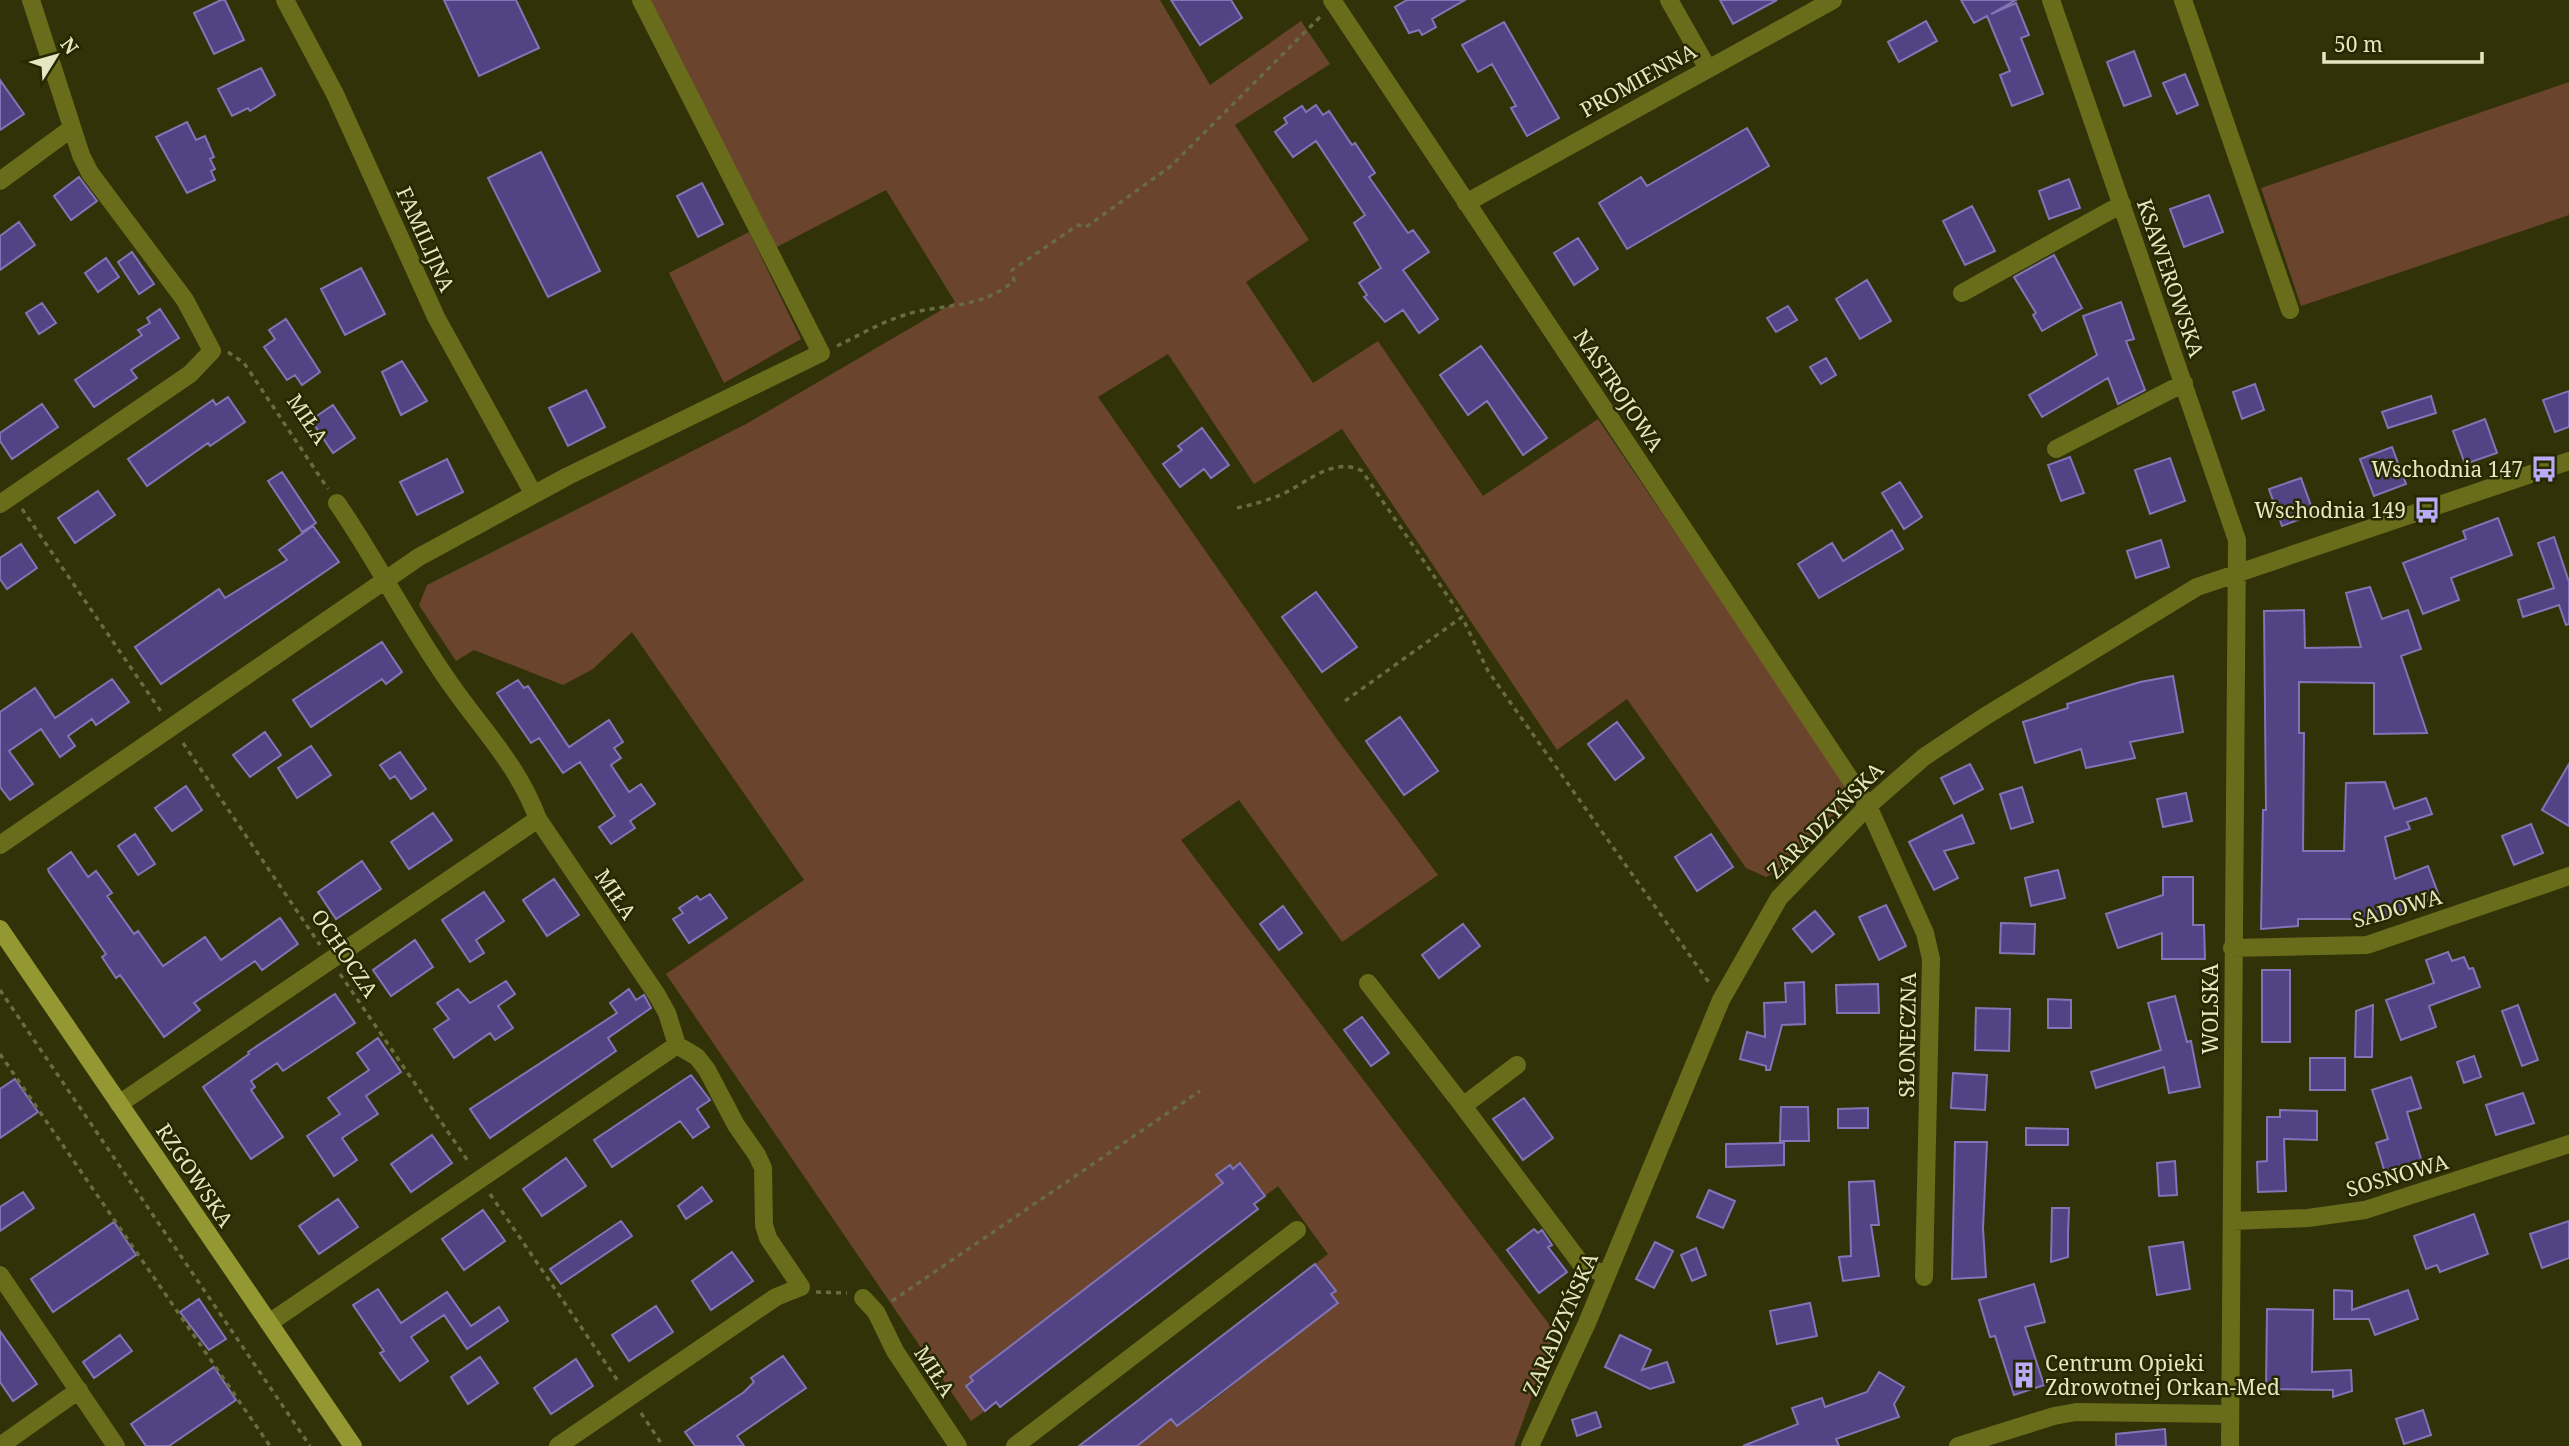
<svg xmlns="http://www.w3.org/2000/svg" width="2569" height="1446" font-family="'Noto Serif',serif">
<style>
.green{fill:#6a442d}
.building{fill:#514384;stroke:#8175b7;stroke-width:2}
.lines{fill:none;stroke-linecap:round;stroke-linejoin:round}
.path{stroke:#696b42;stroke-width:3.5;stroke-dasharray:5 5;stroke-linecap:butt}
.minor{stroke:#696c1b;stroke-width:18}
.major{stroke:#949832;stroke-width:18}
.labels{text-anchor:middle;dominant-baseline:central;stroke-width:5;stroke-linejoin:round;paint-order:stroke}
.street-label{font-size:21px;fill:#e4e7c1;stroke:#272800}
.poi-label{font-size:21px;fill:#e4e7c1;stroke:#272800;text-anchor:end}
</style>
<rect width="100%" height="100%" fill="#313208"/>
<path class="green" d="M651,0H1160L1210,85L1301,21L1330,64L1235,125L1309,240L1246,282L1313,383L1378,341L1483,496L1598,419L1853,794L1785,867L1766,877L1746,868L1627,699L1557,750L1342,429L1254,484L1168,354L1098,397L1334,735L1438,875L1342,942L1239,800L1181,840L1555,1332L1514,1446H1137L1164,1425L1167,1413L1177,1426L1176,1423C1237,1395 1281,1332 1335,1291L1315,1264L1328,1254L1278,1186L1265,1196L1240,1163L1233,1169L1229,1165L1217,1174L1223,1183L1210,1192L1212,1197L1199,1207L1195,1204L1170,1223L1172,1227L1159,1238L1156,1234L1130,1254L1133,1258L1119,1268L1116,1265L971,1376L973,1381L966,1386L985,1411L971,1421L666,974L804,880L632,632L593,669L563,685L474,650L456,661L419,605L427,585L746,424L955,302L886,190L775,248Z
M2569,82V215L2301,306L2261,188Z
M749,232L801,339L724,383L669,273Z"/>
<path class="building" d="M221,0H225L244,40L214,54L194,13Z
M444,0H516L539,48L479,76Z
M1171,0H1231L1242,18L1200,45Z
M1407,0H1465L1432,19L1436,27L1422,35L1419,30L1409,33L1395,7Z
M1720,0H1777L1733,24Z
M1961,0H2016L1991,14L2016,3L2029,35L2021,38L2043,94L2012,106L2000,75L2010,71L1987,16L1974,23Z
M1926,21L1937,41L1899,62L1888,42Z
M1504,22L1559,118L1527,136L1511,108L1516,106L1492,64L1478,72L1462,45Z
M2134,51L2151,96L2124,106L2107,62Z
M261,68L275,95L250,111L248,108L232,116L218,89Z
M2185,74L2198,105L2177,114L2163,83Z
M0,80L24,114L0,130Z
M1316,105L1323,115L1329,111L1352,145L1355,143L1375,173L1369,177L1408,233L1413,230L1429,252L1403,270L1438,319L1419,333L1403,310L1385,322L1364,297L1367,295L1359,283L1381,268L1354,223L1365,215L1316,141L1293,157L1275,132L1287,123L1284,118L1302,106L1306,112Z
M187,122L196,140L205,136L214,157L210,159L215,169L211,171L215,180L187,193L156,137Z
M1747,128L1769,166L1627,249L1599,203L1641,177L1647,186Z
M541,152L600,271L548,297L488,178Z
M79,177L97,201L71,220L54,196Z
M2069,179L2080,208L2049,219L2039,191Z
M702,183L723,224L698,237L677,196Z
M2209,195L2223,232L2184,247L2170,209Z
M1972,206L1995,251L1965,265L1943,221Z
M19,222L35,245L0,270V236Z
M1578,238L1598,269L1574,285L1554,253Z
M132,252L154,284L139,294L118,262Z
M2054,255L2082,308L2042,331L2033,315L2036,313L2014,277Z
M106,258L119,277L98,292L85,273Z
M361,268L385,314L345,335L321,289Z
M1867,280L1891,321L1860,339L1836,299Z
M2121,302L2134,339L2126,341L2145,390L2118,404L2108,378L2042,417L2029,395L2097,355L2083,316Z
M42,303L56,323L39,334L26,313Z
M1788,306L1797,320L1776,332L1767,318Z
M160,309L179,338L131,370L137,378L94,407L75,380L142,335L138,330L150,323L147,318Z
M286,319L320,372L302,385L295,375L287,380L264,347L275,339L269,330Z
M1481,346L1547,438L1523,455L1487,401L1468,415L1440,375Z
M1826,358L1836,375L1821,384L1810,367Z
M402,361L427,401L401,415L382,372Z
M2255,384L2264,410L2242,419L2233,392Z
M586,390L605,427L568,446L549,408Z
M2569,391V427L2555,432L2543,400Z
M2431,396L2436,413L2388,428L2382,412Z
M228,397L245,422L210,446L208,443L147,486L128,459L213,400L216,405Z
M42,404L58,427L12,459L0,441V433Z
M333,405L355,438L333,453L311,420Z
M2485,419L2497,453L2465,464L2453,431Z
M1202,428L1229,465L1211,478L1204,469L1180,487L1163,464L1182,450L1178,446Z
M2392,447L2406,484L2374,496L2360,459Z
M2070,457L2084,493L2061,501L2048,465Z
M2170,458L2185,501L2150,514L2135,470Z
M447,459L463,492L417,515L400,482Z
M282,472L316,523L302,532L268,481Z
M2301,478L2314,514L2282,526L2269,489Z
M1900,482L1922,517L1904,529L1882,493Z
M98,491L115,515L75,543L58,518Z
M2498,518L2512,555L2451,578L2459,600L2423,614L2403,563L2466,539L2463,531Z
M313,526L339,562L161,684L135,647L219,589L225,598L287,560L279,550Z
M1892,530L1903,549L1819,598L1798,564L1832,543L1843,561Z
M2554,537L2569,582V624L2566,625L2559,605L2523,617L2518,600L2554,588L2538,543Z
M2161,540L2169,567L2136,578L2127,551Z
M21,544L37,568L7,589L0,579V558Z
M2370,587L2382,619L2408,610L2421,649L2401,656L2427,733L2374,734V683L2299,682V733H2304L2303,851H2344L2346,783L2385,782L2394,809L2426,798L2432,814L2407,822L2410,829L2385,837L2395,879L2428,866L2439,896L2379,919H2298V926L2261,929L2263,810H2266L2264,611L2304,610L2305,648L2361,647L2346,593Z
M1316,592L1357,647L1322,672L1282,617Z
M382,642L402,672L386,684L382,679L311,727L293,700Z
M2173,676L2183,732L2130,742L2135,758L2086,768L2081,749L2035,763L2023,722L2068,708L2067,704L2140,682Z
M112,679L129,702L96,725L92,719L68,736L75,746L60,757L41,729L9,751L33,784L10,800L0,787V712L35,688L55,718Z
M518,680L524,688L528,686L569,747L609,720L623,742L614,748L621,758L611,765L629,792L641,784L655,804L630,821L635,828L611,844L599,827L615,816L580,762L563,773L539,738L531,743L497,693Z
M1400,717L1438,771L1404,795L1366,741Z
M1617,722L1644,758L1615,780L1588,744Z
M265,732L281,755L250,777L233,755Z
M311,746L331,775L297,798L278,768Z
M400,752L426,789L411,799L395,776L390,779L380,765Z
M1970,764L1983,789L1954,804L1941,778Z
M2569,764V826L2542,810Z
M186,786L202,810L172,831L155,808Z
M2022,787L2033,822L2011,829L2000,794Z
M2186,793L2192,821L2163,827L2157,799Z
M433,813L452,840L409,869L391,842Z
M1962,815L1974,843L1944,851L1958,878L1934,890L1909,842Z
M2531,824L2543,853L2514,865L2502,836Z
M135,834L155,864L138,875L118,846Z
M1711,834L1733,867L1697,891L1675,857Z
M71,852L88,877L96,871L112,893L107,896L134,934L138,931L163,966L205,937L221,960L280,918L298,944L262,970L255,961L194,1003L200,1010L164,1037L120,975L116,978L102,957L106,954L49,872L48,869Z
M362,861L381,889L336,919L318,892Z
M2058,870L2065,898L2031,906L2025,878Z
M2163,877H2193V925H2204L2205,959H2162V933L2118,948L2106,914L2163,895Z
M554,879L579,915L547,936L523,900Z
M484,892L504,921L476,940L484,953L470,962L442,920Z
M710,894L727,918L689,943L673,919L683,913L679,908L697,896L700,900Z
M1886,905L1906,946L1879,960L1859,917Z
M1283,906L1302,933L1279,950L1260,924Z
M1815,911L1834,934L1812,952L1793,929Z
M2001,923L2035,924L2034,954L2000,953Z
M1463,924L1480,946L1439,978L1422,955Z
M415,940L433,967L391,996L373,970Z
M2448,952L2452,961L2464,957L2469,969L2473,968L2480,987L2429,1006L2436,1027L2401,1040L2386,1000L2434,983L2426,960Z
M2262,970H2290V1042H2262Z
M506,981L515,994L498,1006L513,1028L495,1040L490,1033L454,1058L434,1029L449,1019L437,1003L458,989L470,1003Z
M1804,982L1805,1024L1782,1025L1770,1070H1766V1066L1740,1059L1747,1032L1765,1037L1764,1003L1786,1002L1785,983Z
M1878,984L1879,1013H1837L1836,985Z
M629,989L636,1000L644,995L651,1008L608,1038L616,1051L490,1138L470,1109L617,1013L610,1003Z
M335,994L355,1023L283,1071L277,1063L251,1081L255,1087L251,1090L283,1137L251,1159L203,1087L249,1054L248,1052Z
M2175,996L2187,1042L2191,1041L2200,1087L2169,1093L2164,1067L2096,1088L2091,1072L2161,1050L2148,1003Z
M2048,999L2071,1000V1028H2048Z
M2373,1005L2372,1057H2355L2356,1011Z
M2518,1005L2538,1060L2522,1066L2502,1011Z
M1976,1008L2010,1009L2009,1051L1975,1050Z
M1362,1017L1389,1053L1371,1066L1344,1030Z
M378,1038L401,1072L366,1096L378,1114L342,1138L357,1160L334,1176L307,1136L340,1114L328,1098L369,1070L357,1053Z
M2474,1056L2481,1077L2464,1083L2457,1062Z
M2310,1058H2345V1090H2310Z
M1953,1073L1987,1075L1985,1110L1951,1108Z
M691,1075L710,1100L697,1109L709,1127L693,1138L680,1121L612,1167L594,1140Z
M2411,1077L2421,1108L2407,1112L2422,1162L2385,1173L2376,1143L2388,1139L2372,1090Z
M15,1079L38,1112L0,1138V1089Z
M2523,1093L2534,1123L2496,1135L2486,1105Z
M1524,1098L1553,1138L1523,1160L1493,1119Z
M1781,1107H1808L1809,1141H1780Z
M1868,1108V1128H1838V1109Z
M2280,1110L2317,1111V1140L2284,1139L2286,1191L2258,1192L2257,1162L2267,1161V1117H2280Z
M2026,1128L2068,1129V1145H2026Z
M432,1135L452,1163L411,1192L391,1164Z
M1955,1142H1987L1983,1228L1986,1277L1952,1279Z
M1784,1143V1165L1726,1167V1144Z
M566,1158L586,1186L542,1216L523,1189Z
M2175,1161L2177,1195L2159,1196L2157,1163Z
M1240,1163L1265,1196L1254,1204L1258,1209L1000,1407L996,1402L985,1411L966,1386L973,1381L970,1377L1223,1183L1216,1175L1230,1165L1233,1169Z
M1874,1181L1879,1225H1871L1879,1276L1843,1281L1839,1257L1851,1256L1849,1182Z
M702,1187L712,1201L686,1219L678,1206Z
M1709,1190L1735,1201L1723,1228L1697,1217Z
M23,1192L34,1208L0,1231V1207Z
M338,1199L358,1227L319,1254L299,1226Z
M2052,1208H2069L2068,1234V1257L2051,1262Z
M483,1210L505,1241L464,1270L442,1239Z
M2474,1214L2488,1254L2440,1272L2437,1265L2426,1269L2414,1236Z
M621,1221L632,1236L561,1284L550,1269Z
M2569,1221V1258L2542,1268L2530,1234Z
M114,1222L136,1255L53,1312L31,1279Z
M1534,1229L1538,1233L1542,1230L1552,1245L1548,1247L1567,1272L1539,1293L1507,1250Z
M1655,1242L1673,1251L1654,1288L1636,1279Z
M2183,1242L2190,1289L2157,1295L2149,1247Z
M1696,1248L1706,1275L1692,1281L1681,1255Z
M732,1252L753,1281L711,1310L692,1281Z
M1315,1264L1336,1291L1331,1294L1338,1303L1218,1395L1177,1426L1171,1419L1137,1446H1079Z
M2034,1284L2045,1322L2025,1327L2044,1385L2014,1395L1995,1336L1990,1337L1979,1300Z
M378,1289L401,1323L447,1292L471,1326L499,1307L508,1321L467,1349L444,1315L411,1337L428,1361L400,1381L380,1353L384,1351L353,1305Z
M2334,1290L2352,1291V1310L2408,1290L2418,1319L2375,1335L2369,1319H2334Z
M199,1299L226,1339L209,1350L180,1312Z
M1810,1303L1817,1336L1777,1344L1770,1311Z
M656,1306L673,1332L629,1361L612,1335Z
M2267,1309L2313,1310L2312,1372L2351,1370L2352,1391L2333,1397V1390L2266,1389Z
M0,1331L37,1384L13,1401L0,1382Z
M120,1335L132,1351L94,1378L83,1362Z
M1620,1335L1651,1350L1642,1370L1667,1362L1674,1382L1650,1389L1605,1367Z
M783,1356L806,1388L737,1436L744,1446H695L685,1432L744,1392L754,1382L751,1378Z
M480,1357L498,1383L468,1404L451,1377Z
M576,1359L593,1386L551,1414L534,1388Z
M214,1367L236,1400L169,1446H146L131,1424Z
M1879,1372L1904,1387L1894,1404L1899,1417L1836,1439L1839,1446H1743L1798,1424L1792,1408L1822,1398L1825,1407L1867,1392Z
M2423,1410L2431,1435L2404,1444L2396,1419Z
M1596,1412L1601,1427L1577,1436L1572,1420Z
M2165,1429L2166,1446H2116V1434Z"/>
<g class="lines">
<path class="path" d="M837,346C856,337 876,325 896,318C940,301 975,313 1014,281L1012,270L1078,225L1086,227L1171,166L1320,17
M228,352L244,363L328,489
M1237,508C1250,505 1263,502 1275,497C1304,487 1330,455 1362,471L1462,617
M22,509L162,713
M1345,701L1462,617L1488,671L1710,984
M183,743L320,945
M340,974L470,1164
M0,990L310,1446
M0,1054L270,1446
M490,1194L618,1381
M816,1292L847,1293
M892,1301L1200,1091
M641,1413L663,1446"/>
<path class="minor" d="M285,0L335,94L436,317L533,493
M1332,0L1868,806L1925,933L1931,959L1924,1277
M1669,0L1707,67
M2051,0L2237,540L2230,1446
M2183,0L2290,310
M0,181L72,128
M1466,203L1833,0
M1962,293L2122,204
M2056,449L2184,383
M337,503C379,564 411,630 454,689C486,734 518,766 538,819L657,995L667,1013L677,1045L697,1057L707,1070L736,1125L757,1155L763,1168L764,1225L768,1238L801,1287L776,1297L558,1446
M0,504L190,374L212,351L185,300L90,173L81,155L31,0
M0,845L419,557L568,476L821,353L641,0
M2232,948L2367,945L2569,876
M1368,983L1463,1106
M1517,1065L1463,1106L1582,1265L1607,1275
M119,1104L538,819
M2232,1221L2308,1218L2365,1210L2569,1144
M0,1275L116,1446
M863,1298L876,1312L895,1351L958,1446
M269,1323L677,1045
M0,1446L79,1390
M1015,1446L1297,1230
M1530,1446L1587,1323L1721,1000L1779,898L1868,806L1924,757L1984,717L2197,587L2569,461
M1958,1446L2054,1416L2076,1412L2230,1414"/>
<path class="major" d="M0,929L353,1446"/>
</g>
<defs>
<g id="bus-bare" transform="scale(2.1)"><path d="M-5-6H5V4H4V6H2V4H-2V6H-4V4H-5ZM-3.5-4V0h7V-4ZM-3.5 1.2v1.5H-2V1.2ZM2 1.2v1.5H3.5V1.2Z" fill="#b8abf7" stroke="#272800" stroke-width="2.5" paint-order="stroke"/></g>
<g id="building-bare" transform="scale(2.1)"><path d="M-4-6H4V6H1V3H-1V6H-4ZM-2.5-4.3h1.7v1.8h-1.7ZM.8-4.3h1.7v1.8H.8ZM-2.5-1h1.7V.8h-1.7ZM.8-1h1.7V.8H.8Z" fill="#b8abf7" stroke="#272800" stroke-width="2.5" paint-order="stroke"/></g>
</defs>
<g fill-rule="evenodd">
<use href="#bus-bare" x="2544" y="469"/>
<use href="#bus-bare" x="2427" y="510"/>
<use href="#building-bare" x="2024" y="1375"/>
</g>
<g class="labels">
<g class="street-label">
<text transform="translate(1638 80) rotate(-29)">PROMIENNA</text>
<text transform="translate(426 239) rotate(66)">FAMILIJNA</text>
<text transform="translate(2171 278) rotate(71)">KSAWEROWSKA</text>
<text transform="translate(1619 390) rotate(56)">NASTROJOWA</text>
<text transform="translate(308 419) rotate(56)">MIŁA</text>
<text transform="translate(1825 820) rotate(-45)">ZARADZYŃSKA</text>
<text transform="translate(616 894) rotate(56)">MIŁA</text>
<text transform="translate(2397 908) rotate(-16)">SADOWA</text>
<text transform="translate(345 953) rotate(56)">OCHOCZA</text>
<text transform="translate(2210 1009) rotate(-90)">WOLSKA</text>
<text transform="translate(1907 1035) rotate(-89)">SŁONECZNA</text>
<text transform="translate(195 1175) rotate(56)">RZGOWSKA</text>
<text transform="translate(2397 1175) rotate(-16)">SOSNOWA</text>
<text transform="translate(1560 1324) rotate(-66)">ZARADZYŃSKA</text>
<text transform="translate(935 1371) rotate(57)">MIŁA</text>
</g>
<g class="poi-label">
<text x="2523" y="469">Wschodnia 147</text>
<text x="2406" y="510">Wschodnia 149</text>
<text x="2045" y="1363" text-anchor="start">Centrum Opieki<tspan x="2045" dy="24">Zdrowotnej Orkan-Med</tspan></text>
</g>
</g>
<g transform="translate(56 56) rotate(53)" stroke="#272800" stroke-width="5" paint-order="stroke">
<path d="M0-5L12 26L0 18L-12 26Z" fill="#e4e7c1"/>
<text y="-10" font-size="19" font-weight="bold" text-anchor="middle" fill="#e4e7c1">N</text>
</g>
<path d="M2324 52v10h158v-10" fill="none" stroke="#e4e7c1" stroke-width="3.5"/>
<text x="2334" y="52" font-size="21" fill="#e4e7c1" stroke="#272800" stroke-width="5" paint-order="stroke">50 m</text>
</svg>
